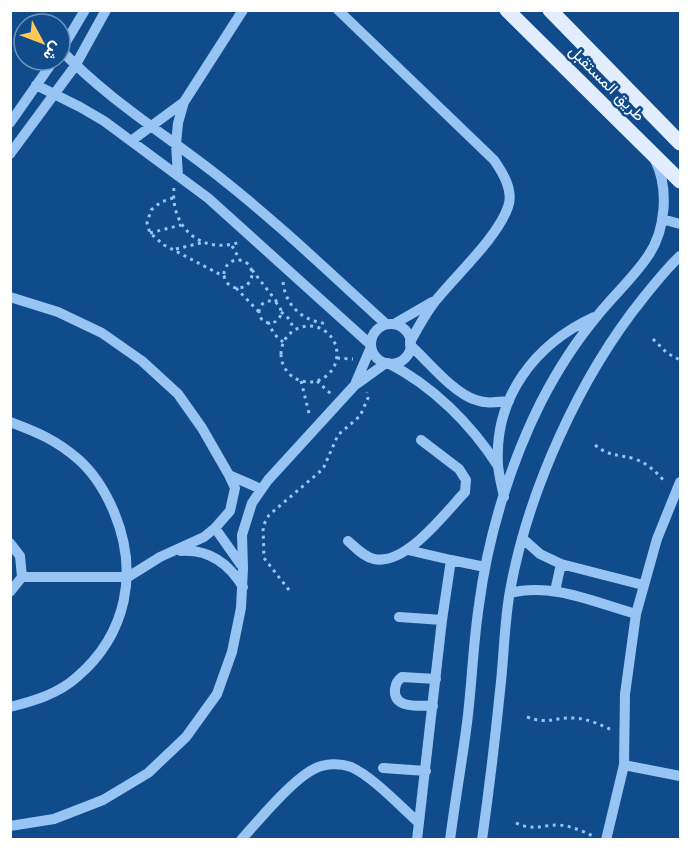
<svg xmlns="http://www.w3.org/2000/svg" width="691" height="850" font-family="Montserrat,Vazirmatn,sans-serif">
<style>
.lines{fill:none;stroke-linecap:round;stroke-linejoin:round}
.path{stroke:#97c4f2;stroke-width:3;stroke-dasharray:3 4.5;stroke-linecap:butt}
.minor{stroke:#97c4f2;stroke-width:10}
.major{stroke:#e2eeff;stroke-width:15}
.labels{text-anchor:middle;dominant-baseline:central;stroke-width:5;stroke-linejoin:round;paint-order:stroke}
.street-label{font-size:16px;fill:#fff;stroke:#104b8c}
</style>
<rect width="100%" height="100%" fill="#104b8c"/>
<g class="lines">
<path class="path" d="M174,188C170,228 202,255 240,242
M173,198L161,202L151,210L147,223L150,233L164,245L225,277
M150,233L181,225
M232,246L240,260
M176,249L201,243
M224 274a14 14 0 1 1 28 0a14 14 0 1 1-28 0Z
M252,270L277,302
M283,282C286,308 304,321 328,324
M236,288L259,312
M259 312a11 11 0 1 1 22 0a11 11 0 1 1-22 0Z
M281,312C288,317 292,321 293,330
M268,322L274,334L283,342
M281 354a28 28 0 1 1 56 0a28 28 0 1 1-56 0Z
M653,339L667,353L680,360
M337,358L353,359
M301,381L310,417
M317,381L331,394
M595,445C610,457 618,454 635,459C649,464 657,473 666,483
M289,590L264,558L263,526L269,515L323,469L338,435L360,416L368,398L367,392
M527,717C548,725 554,717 573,718C587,718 601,725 614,731
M516,823C534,831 541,825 559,825C572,826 584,832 595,837"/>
<path class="minor" d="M338,10L494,160C503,173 514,191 508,207C497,238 458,273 437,299C426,312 418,328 410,342
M61,50C108,100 168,136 222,179C279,224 332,275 386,324
M60,52L85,10
M36,85L80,107L104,121L208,198L371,345
M10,123L54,60
M131,141L184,102
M10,154L75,66L106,10
M178,176L176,144L178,123L184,102L243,10
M662,219L680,224
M10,297L58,312L102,333L142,361L178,394L202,428L229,475L235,488L230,511L215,528L204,537L160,557L128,577H22
M394,324L432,302
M371 344a20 20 0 1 1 40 0a20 20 0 1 1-40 0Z
M410,345C428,361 453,393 476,400C487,404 497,402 509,401
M388,363C433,386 471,424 498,466
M356,382L371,347
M10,422C37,432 56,440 78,459C94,473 106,493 114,512C139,572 127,634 77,677C58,694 34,701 10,707
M229,475L261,489
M504,497C502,487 499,476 498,465C494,397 535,344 594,317
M215,528L241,565
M522,538L540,554L561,564L643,585
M348,541C356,548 364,557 374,559C406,566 445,513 465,492L466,480L459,469L421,440
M10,543L20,556L22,577L10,592
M408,550L451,560L442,620L417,840
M181,551C209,549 229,564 243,587
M451,560L485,567
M555,591L561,564
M510,593C552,582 596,603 636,614
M399,617L442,620
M433,706C420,705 393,710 395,689C396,683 397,681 402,677L436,679
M624,765L680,776
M383,768L426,771
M10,826L54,819L103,800L148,773L186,737L217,694L232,652L241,608L243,568L242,535L252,503L268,480L354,386L386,363
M241,840C259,820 292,780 314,769C325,763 340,763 351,767C372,776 401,807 419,823
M450,840C455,801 462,762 467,723C472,684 473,644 479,605C488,536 510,464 541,402C557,371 576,341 598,315C614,295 634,277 648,256C666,230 669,188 655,160
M482,840C489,790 495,740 500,691C504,658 504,624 510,591C528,491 580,376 644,297C656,282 667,268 680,256
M606,840L624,765L625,694L636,614L657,539L680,482"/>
<path class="major" d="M507,10L680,181
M550,10L680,143"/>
</g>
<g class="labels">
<g class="street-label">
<text transform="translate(607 83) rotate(45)">طريق المستقبل</text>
</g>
</g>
<rect width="691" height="850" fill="none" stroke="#ffffff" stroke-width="24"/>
<g transform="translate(42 42) rotate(131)"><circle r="28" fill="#104b8c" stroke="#7093ba" stroke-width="1.5"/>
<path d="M0-4.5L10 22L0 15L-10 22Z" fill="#ffc758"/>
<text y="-9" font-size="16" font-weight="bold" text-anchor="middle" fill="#ffffff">ش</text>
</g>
</svg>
